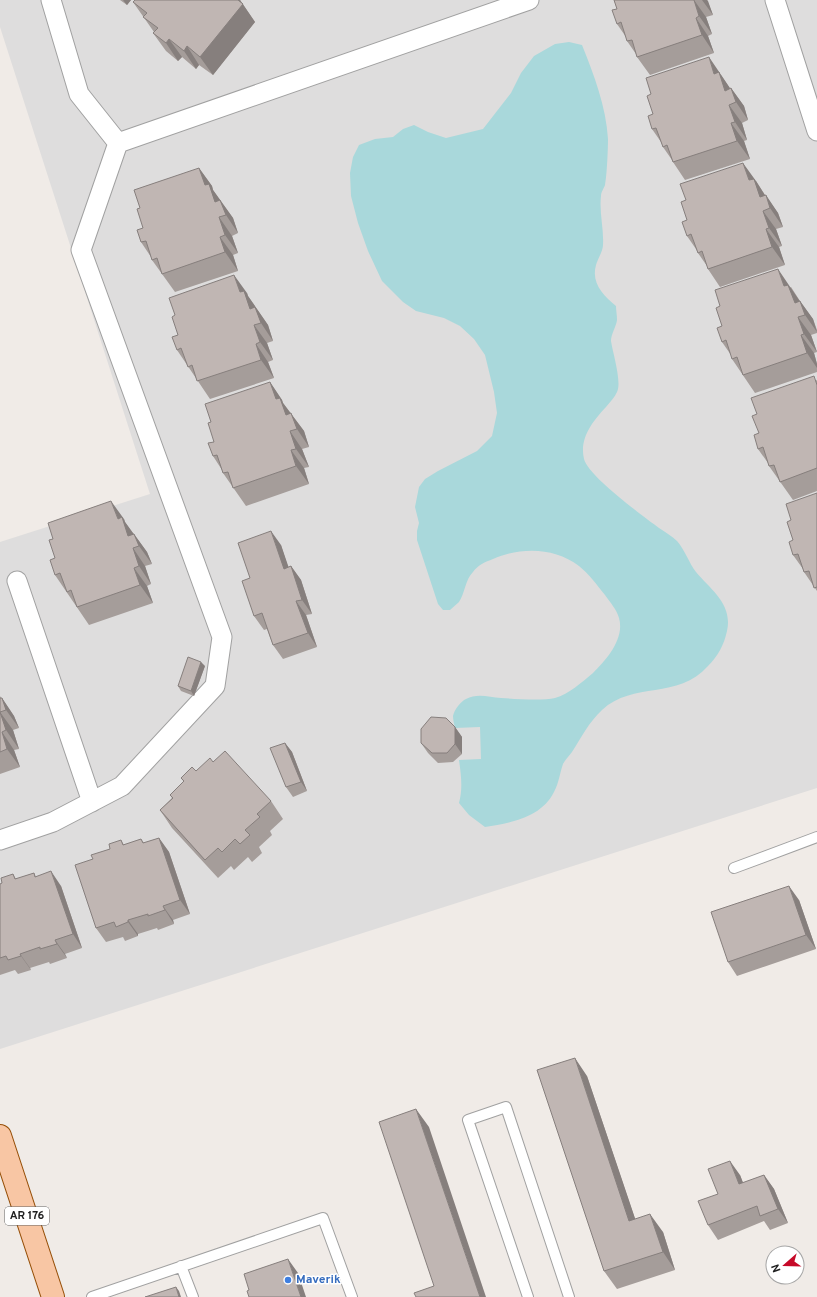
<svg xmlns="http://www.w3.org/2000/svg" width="817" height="1297" font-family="Overpass,sans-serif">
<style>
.residential{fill:#dedddd}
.water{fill:#a9d8db}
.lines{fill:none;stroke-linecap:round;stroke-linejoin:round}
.lane-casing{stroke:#a1a1a1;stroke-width:12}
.street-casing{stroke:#a1a1a1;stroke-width:21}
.primary-casing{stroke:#954e07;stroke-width:24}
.lane{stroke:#fff;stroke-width:10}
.street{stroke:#fff;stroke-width:19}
.primary{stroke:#f8c6a4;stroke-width:22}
.wall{fill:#a59d9a}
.shaded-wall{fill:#867f7d}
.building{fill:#c0b6b3;stroke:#867f7d}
.shop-dot{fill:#3f7fe0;stroke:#fff;stroke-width:1.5}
.labels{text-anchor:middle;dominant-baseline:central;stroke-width:3;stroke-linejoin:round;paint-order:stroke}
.shield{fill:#fff;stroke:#636363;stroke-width:1}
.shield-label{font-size:11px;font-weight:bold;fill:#202020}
.shop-label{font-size:12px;font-weight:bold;fill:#366cbe;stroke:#fff;text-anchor:start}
</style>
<rect width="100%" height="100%" fill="#f0ebe7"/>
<path class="residential" d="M0,0H817V788L0,1049V542L150,494L0,27Z"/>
<path class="water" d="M569,42L582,45C594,75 606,106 608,139C608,149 607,175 605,185C604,188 601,192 601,196C599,212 604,229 603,245C603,251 598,258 596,265C591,283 603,295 616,306C616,310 617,315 617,320C616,327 611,334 611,341C613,354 622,382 617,392C615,397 610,402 606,407C593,421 579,438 584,459C588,476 643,516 659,528C665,532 672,536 677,541C685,550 689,563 696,572C711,590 733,604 727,631C724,645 718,656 708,666C678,700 633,681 602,710C589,722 581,738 572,752C569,756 565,760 563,764C560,772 559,783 554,792C541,818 510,823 485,827L469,815L459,803C463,788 461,775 459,760L481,759L480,727L455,728C454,724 453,719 453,716C454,710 461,701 466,699C477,693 489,697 501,698C515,699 543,701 555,698C569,694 582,682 593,673C606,660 625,639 619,618C617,610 610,602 605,595C597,585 589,574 579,566C554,547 521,547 493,559C485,562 478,565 473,572C465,580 465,593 459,602C456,605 453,607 450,610H443L438,604L417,540V531L419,523L415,507L419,487L425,479L438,471L477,451L492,436L497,413L494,392L485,355L474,339L460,326L444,318L416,311L403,302L382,281L368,251L358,223L351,196L350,173L353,157L359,145L375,139L393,137L403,129L414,125L428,132L446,138L483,129L511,93L521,73L534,56L555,44Z"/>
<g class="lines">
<g class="lane-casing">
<path id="lane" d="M734,868L817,837
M181,1266L193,1297
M92,1297L323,1218L352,1297
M528,1297L468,1120L506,1107L569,1297"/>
</g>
<g class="street-casing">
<path id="street" d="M775,0L817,131
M118,143L529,0
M17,581L92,802
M0,840L53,822L122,786L215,686L222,637L81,250L118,143L79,94L51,0"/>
</g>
<g class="primary-casing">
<path id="primary" d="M0,1136L53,1297"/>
</g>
<use href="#lane" class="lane"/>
<use href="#street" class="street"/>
<use href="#primary" class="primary"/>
</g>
<path class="wall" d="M120,0H131L127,5Z
M135,0H240L255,22L213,75L199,65L196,69L182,57L178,61L166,51L153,33L154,32L133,2Z
M614,0H707L713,15L706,17L712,34L708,36L714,53L650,75L637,57L636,54L627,41L626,37L617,24V9Z
M721,75L730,89L731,88L744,106L748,120L742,123L747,140L744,141L750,159L685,180L673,162L672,160L663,147L661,142L652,129Z
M199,168L212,186L213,190L233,218L238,233L232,236L238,253L233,255L238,271L175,292L152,260L151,257L141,242L143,228L140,208Z
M756,181L765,195L778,213L783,227L776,229L782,246L779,247L785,265L720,287L708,269L707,266L698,253L696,249L687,236V220Z
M791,287L800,301L813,319L817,330V333L811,335L817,352L814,353L817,364V372L755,393L732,359L731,355L722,342V326Z
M247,293L248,296L268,325L273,341L267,343L273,360L268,362L274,378L210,399L177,350L178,335Z
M817,380V491L793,500L769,466L768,463L758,449L759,433L757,414Z
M270,382L282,400L283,403L304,431L309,447L302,449L309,467L304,468L309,484L246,506L223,473L222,470L213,456L214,442L211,422Z
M817,493V591L804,572L803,569L793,555V540L791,520Z
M124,519L125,522L147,552L152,564L145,566L151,584L147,586L153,603L89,625L55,575V558Z
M281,545L288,567L291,566L301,580L312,614L306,615L317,647L283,659L273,645L267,629L264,630L254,616L250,578Z
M205,666L194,696L181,691L178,686Z
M0,696L1,698H2L14,716L19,728L13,730L19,749L14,750L20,767L0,774Z
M455,727L462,737V754L453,762L438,763L428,753L421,743Z
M285,743L292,752L307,791L293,797L286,787Z
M213,762L271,801L283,819L270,831L272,835L259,847L262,853L252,862L248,857L234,870L231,866L218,878L172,828L160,810L172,798L170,795L184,782L181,778Z
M159,838L169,852L190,914L173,920L174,924L158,930L157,928L138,934V936L125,941L123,937L106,942L96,928L93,859L110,849L121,840L124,845L141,839L144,843Z
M34,873L36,877L61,886L82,948L65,954L67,958L50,964L49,962L30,968L31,970L18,974L15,970L0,975V884L2,883L13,874L16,879Z
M799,900L816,949L737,976L728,962Z
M587,1076L635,1219L663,1232L675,1270L617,1289L604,1271Z
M740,1175L743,1183L764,1175L774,1189L788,1223L770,1230L764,1221L718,1240L708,1225Z"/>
<path class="shaded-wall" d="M123,0H131L127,5Z
M234,0H240L255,22L213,75L200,57Z
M694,0L706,17L712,34L699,16Z
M702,0H707L708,1L713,15Z
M696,18L708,36L714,53L702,35Z
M169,39L182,57L178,61L166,43Z
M187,46L199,65L196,69L184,51Z
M709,57L732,91L734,103L714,74Z
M731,88L744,106L748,120L736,102Z
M729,105L742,123L747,140L735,122Z
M731,123L744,141L750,159L737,141Z
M743,163L756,181L766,197H760L749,180Z
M199,168L212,186L213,190L233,218L238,233L226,215L215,202L205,185Z
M766,195L778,213L783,227L770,208Z
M763,211L776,229L782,246L769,228Z
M219,217L232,236L238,253L225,235Z
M766,229L779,247L785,265L772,247Z
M220,237L233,255L238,271L225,252Z
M778,269L801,303L803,315L784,286Z
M234,275L247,293L248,296L268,325L273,341L261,323L250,309L240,292Z
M800,301L813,319L817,332L805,315Z
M798,317L811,335L817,352L804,334Z
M254,325L267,343L273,360L260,342Z
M801,335L814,353L817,364V368L807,353Z
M256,344L268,362L274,378L261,360Z
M270,382L282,400L283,403L304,431L309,447L297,429L286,415L276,399Z
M290,431L302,449L309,467L296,449Z
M291,450L304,468L309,484L296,466Z
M111,501L124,519L125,522L135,536H128L118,519Z
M271,531L281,545L294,583L284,569Z
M134,534L147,552L152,564L139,546Z
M133,548L145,566L151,584L139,566Z
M291,566L301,580L312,614L302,600Z
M134,568L147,586L153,603L140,585Z
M296,601L306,615L317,647L308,633Z
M201,662L205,666L194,696L191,691Z
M2,698L14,716L19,728L6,710Z
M0,712L13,730L19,749L6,730Z
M455,727L462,737V754L455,744Z
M2,732L14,750L20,767L7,749Z
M285,743L292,752L307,791L301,782Z
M159,838L169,852L190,914L180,900Z
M51,871L61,886L82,948L73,934Z
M789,886L799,900L816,949L806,935Z
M163,906L173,920L174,924L165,910Z
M128,920L138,934V936L128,922Z
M55,940L65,954L67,958L57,944Z
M20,954L30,968L31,970L21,956Z
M575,1058L587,1076L642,1239L629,1221Z
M416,1109L429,1127L486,1297H480Z
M730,1161L740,1175L749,1198L739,1184Z
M764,1175L774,1189L788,1223L778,1209Z
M650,1214L663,1232L675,1270L663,1252Z
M288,1259L298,1273L306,1297H301Z
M176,1287L179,1291L181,1297H179Z"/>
<path class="building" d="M135,0H238L243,4L200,57L187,46L184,51L169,39L166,43L153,33L158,28L143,17L147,13L133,2Z
M614,0H694L699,16L696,18L702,35L637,57L632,40L627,41L621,22L617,24L612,10L617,9Z
M709,57L714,74L719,72L725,91L731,88L736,102L729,105L735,122L731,123L737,141L673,162L667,145L663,147L656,128L652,129L648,116L653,114L647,96L651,94L646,78Z
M743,163L749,180L754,179L760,197L766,195L770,208L763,211L769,228L766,229L772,247L708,269L702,251L698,253L691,234L687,236L682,222L687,220L681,202L686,200L680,184Z
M199,168L205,185L209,184L215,202L220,200L226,215L219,217L225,235L220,237L225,252L162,274L157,258L152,260L146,241L141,242L137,230L143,228L137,209L140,208L134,190Z
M778,269L784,286L788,285L795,303L800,301L805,315L798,317L804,334L801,335L807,353L743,375L737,357L732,359L726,340L722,342L717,328L722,326L716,308L720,306L715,290Z
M234,275L240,292L244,291L250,309L255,307L261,323L254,325L260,342L256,344L261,360L197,381L192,365L188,367L181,348L177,350L172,337L178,335L172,317L175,315L169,298Z
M814,376L817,385V468L780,482L774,465L769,466L763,447L758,449L754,435L759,433L752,416L757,414L751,398Z
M270,382L276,399L280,398L286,415L291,413L297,429L290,431L296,449L291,450L296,466L233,488L228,472L223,473L217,455L213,456L208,443L214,442L208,423L211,422L205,404Z
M817,493V587L814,588L809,571L804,572L798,554L793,555L789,542L793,540L787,522L791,520L786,504Z
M111,501L118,519L122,517L128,536L134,534L139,546L133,548L139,566L134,568L140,585L77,607L71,590L67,592L60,573L55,575L50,560L55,558L49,540L53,539L48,523Z
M271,531L284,569L291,566L302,600L296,601L308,633L273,645L262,613L254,616L242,581L250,578L238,543Z
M188,657L201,662L191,691L178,686Z
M0,698H2L6,710L0,712L6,730L2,732L7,749L0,752Z
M431,717L446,718L455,727V744L447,753H432L421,743V729Z
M285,743L301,782L286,787L270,748Z
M225,751L271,801L257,814L260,817L245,830L250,835L240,844L235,839L222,852L218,848L205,860L160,810L173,798L170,795L184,781L181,778L192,767L196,771L210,758L213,762Z
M159,838L180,900L163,906L165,910L148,916V914L128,920V922L116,927L114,922L96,928L75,865L93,859L91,855L110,849L109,844L121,840L123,845L141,839L143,843Z
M51,871L73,934L55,940L57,944L40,949V947L20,954L21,956L8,960L6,956L0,958V884L2,883L1,878L13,874L15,879L34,873L35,877Z
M789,886L806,935L728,962L711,912Z
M575,1058L629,1221L650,1214L663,1252L604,1271L537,1070Z
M416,1109L480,1297H416L414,1293L434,1286L379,1122Z
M730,1161L739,1184L764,1175L778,1209L760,1216L757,1206L708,1225L698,1201L718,1194L708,1169Z
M288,1259L301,1297H249L247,1291L249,1290L244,1274Z
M176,1287L179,1297H145Z"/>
<circle class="shop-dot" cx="288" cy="1280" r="4"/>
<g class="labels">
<rect class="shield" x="5" y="1207" width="44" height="18" rx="3"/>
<g class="shield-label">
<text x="27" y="1216">AR 176</text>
</g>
<g class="shop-label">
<text x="296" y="1280">Maverik</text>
</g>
</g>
<g transform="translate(785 1265) rotate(250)"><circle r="19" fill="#ffffff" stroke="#a6a6a6"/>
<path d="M0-3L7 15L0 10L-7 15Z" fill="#c60928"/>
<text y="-6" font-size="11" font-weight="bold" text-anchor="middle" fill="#202020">N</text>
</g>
</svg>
